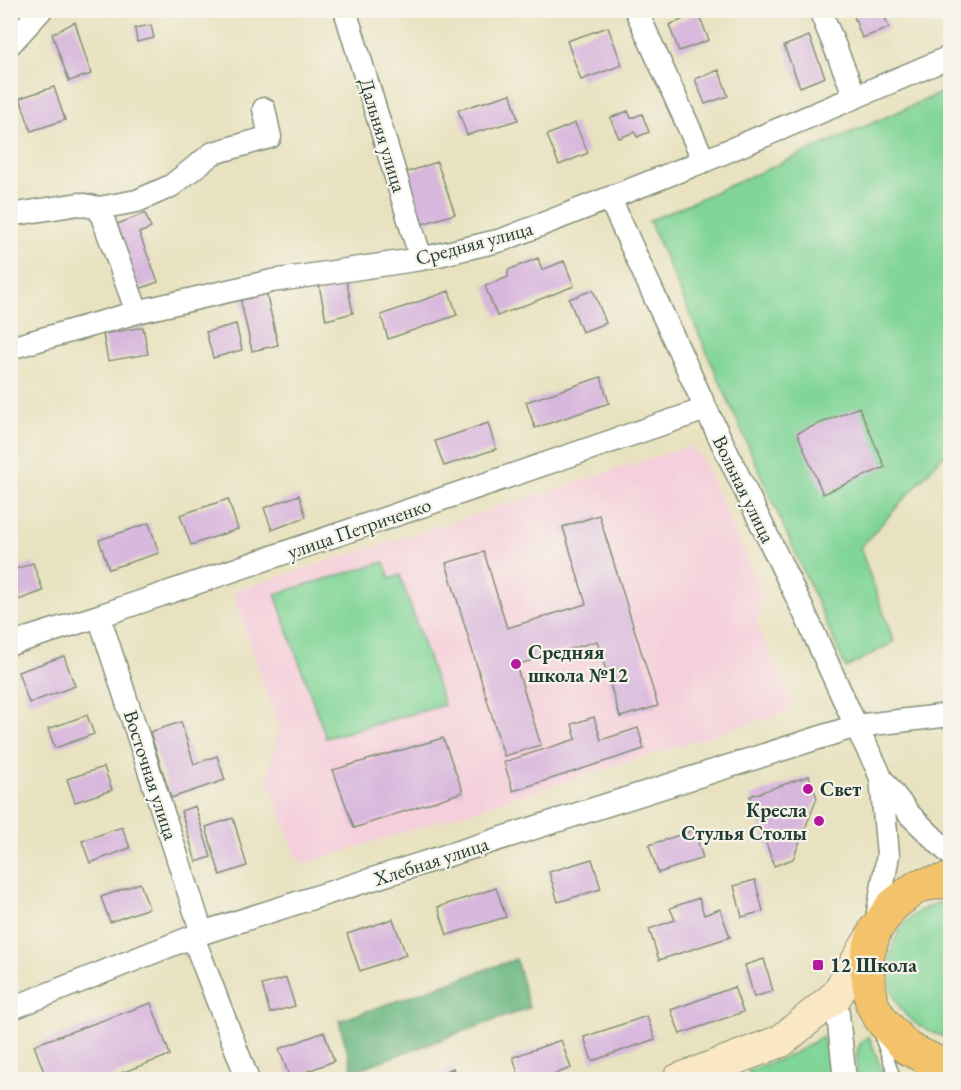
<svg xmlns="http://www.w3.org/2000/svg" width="961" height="1090" font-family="'EB Garamond',serif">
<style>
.built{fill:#f5cfdb}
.green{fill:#81d598;stroke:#508966;stroke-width:1.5}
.forest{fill:#68b680;stroke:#447a5a;stroke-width:1.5}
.building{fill:#d8b7dd}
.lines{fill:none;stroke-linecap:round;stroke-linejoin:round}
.lane-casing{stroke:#84907a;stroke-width:13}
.street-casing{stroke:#84907a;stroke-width:25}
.secondary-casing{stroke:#84907a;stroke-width:34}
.primary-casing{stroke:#84907a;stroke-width:35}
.lane{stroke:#fff;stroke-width:10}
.street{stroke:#fff;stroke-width:22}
.secondary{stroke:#fae7c3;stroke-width:32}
.primary{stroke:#f2c36a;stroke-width:33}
.poi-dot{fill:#b5179e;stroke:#f7f3e8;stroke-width:2}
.labels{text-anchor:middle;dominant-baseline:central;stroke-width:4.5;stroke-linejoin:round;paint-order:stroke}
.street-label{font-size:20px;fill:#1f3d34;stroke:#f7f3e8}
.poi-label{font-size:20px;font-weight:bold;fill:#1f3d34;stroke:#f7f3e8;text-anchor:start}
</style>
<rect width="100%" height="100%" fill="#f7f3e8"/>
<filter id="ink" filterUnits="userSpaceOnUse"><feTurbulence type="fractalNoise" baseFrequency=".0167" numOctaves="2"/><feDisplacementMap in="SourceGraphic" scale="12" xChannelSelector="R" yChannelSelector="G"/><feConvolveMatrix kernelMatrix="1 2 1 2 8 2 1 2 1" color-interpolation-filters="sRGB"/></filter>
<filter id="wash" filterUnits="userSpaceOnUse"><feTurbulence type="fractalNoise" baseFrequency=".008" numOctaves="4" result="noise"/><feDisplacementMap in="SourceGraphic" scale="24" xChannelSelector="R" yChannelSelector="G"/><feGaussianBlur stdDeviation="1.35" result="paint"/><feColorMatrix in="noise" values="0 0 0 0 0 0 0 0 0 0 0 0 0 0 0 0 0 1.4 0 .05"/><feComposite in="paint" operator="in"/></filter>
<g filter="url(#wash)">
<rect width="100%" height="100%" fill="#e8e2c0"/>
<path class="built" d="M690,446L702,459L763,596L756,624L794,703L786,712L300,865L267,778L279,729L232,592Z"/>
<path class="green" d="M950,89V448L860,548L894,642L846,668L649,221Z
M384,562L390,579L400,575L444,705L326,738L275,594Z
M950,900V1038H948C935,1034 922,1029 911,1020C881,995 882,941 912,916C924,907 936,903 950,900Z
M822,1036L828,1053L833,1079H752L748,1070C775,1062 799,1053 822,1036Z
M869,1036L885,1079H858C857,1061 852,1046 869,1036Z"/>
<path class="forest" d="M516,959L529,1008L353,1071L339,1021Z"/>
<g id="blocks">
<path class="building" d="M10,10H21L26,17L10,29Z
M854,10H882L889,28L862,38L852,11Z
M698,13L709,40L679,51L669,25Z
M75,22L91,74L69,81L52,34Z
M151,25L154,38L137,42L135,28Z
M608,27L622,65L581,80L567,41Z
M809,36L825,77L800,87L784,46Z
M719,70L728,96L705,104L695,79Z
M54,87L65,120L31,131L20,98Z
M511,94L518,120L467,135L458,110Z
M628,111L631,118L642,114L649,132L637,137L635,132L619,138L610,118Z
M575,123L588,153L559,165L547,135Z
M437,162L455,214L422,224L405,173Z
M145,213L151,228L139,233L158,282L139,289L115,225Z
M538,258L542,270L564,261L574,286L497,316L485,286L508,277V270Z
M346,279L353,313L326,320L319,285Z
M265,287L278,345L252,351L239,293Z
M593,290L606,323L582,332L569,299Z
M449,291L457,315L388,339L381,315Z
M236,324L242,350L213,358L206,332Z
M143,327L148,354L108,361L103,334Z
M601,377L609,403L535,428L526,402Z
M859,407L885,467L823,494L797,433Z
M488,423L496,449L444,466L435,441Z
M299,495L306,517L272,530L264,508Z
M228,499L238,529L191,545L180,515Z
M599,515L658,706L620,717L597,641L516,665L541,745L504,756L446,563L484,552L507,628L586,604L563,527Z
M149,523L159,553L109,569L99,540Z
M33,563L43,591L10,603V571Z
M64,656L75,686L29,703L18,672Z
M87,715L94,734L55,748L48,729Z
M594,717L601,740L638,728L644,749L513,791L504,762L576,739L572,724Z
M181,722L194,764L217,756L225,780L171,798L150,732Z
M443,738L463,792L354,828L333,770Z
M104,767L112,790L75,802L67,779Z
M809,776L817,798L793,859L774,866L750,796Z
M195,806L211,857L196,862L181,811Z
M233,818L247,866L220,875L206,827Z
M122,827L130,848L90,863L82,841Z
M694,830L703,858L658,873L649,845Z
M592,859L601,889L558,902L549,872Z
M755,880L763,911L742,917L734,886Z
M140,883L149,908L110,922L101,897Z
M496,888L506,917L447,935L438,907Z
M699,898L704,915L720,909L730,937L659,960L649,929L675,920L670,908Z
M393,919L406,955L360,971L347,934Z
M764,959L773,991L754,997L745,965Z
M286,978L295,1006L270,1013L262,985Z
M734,987L743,1012L680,1034L671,1010Z
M151,1003L170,1055L102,1080H47L34,1045Z
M647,1016L655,1039L592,1061L584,1037Z
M324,1032L334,1061L290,1078L279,1049Z
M561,1040L571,1068L539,1080H520L513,1057Z
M453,1068L457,1080H424V1079Z"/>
</g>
</g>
<g filter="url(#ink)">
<use href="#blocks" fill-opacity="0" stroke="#84907a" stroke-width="1.5"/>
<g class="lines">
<g class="lane-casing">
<path id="lane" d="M881,1033V1040L896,1080"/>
</g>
<g class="street-casing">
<path id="street" d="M345,10L421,259
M636,10L704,161
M820,10L855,96
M10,44L41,10
M610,199L706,409L804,612L856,726L876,766L881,778L888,855L876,924
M99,208L137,312
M10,215L79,204L99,208L137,201L171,186L213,153L270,137L264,109
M10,348L145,310L272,281L421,259L502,240L704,161L950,57
M99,616L202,933
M10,644L99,616L706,409
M881,778L909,814L950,854
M193,937L248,1080
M836,996L845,1080
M10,1009L202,933L856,726L950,715"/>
</g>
<g class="secondary-casing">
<path id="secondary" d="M678,1080L781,1041L836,996L872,936"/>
</g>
<g class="primary-casing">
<path id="primary" d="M950,880L918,886L892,906L875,930L866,961L872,1004L882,1021L907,1048L936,1062L950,1064"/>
</g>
<use href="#lane" class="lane"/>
<use href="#street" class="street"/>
<use href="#secondary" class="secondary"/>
<use href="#primary" class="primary"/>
</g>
</g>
<g class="poi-dot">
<circle cx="516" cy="664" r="6"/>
<circle cx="808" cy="789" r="6"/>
<circle cx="819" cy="821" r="6"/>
<rect x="812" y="959" width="12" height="12" rx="3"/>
</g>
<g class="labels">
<g class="street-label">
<text transform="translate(383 135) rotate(73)">Дальняя улица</text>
<text transform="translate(474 243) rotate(-15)">Средняя улица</text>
<text transform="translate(744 489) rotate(64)">Вольная улица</text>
<text transform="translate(359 528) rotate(-19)">улица Петриченко</text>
<text transform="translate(151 775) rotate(72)">Восточная улица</text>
<text transform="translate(431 861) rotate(-18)">Хлебная улица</text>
</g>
<g class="poi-label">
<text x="528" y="652">Средняя<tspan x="528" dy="23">школа №12</tspan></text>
<text x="820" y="789">Свет</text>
<text x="807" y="810" text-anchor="end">Кресла<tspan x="807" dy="23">Стулья Столы</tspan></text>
<text x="830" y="965">12 Школа</text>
</g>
</g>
<rect width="961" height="1090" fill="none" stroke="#f7f3e8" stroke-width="36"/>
</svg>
